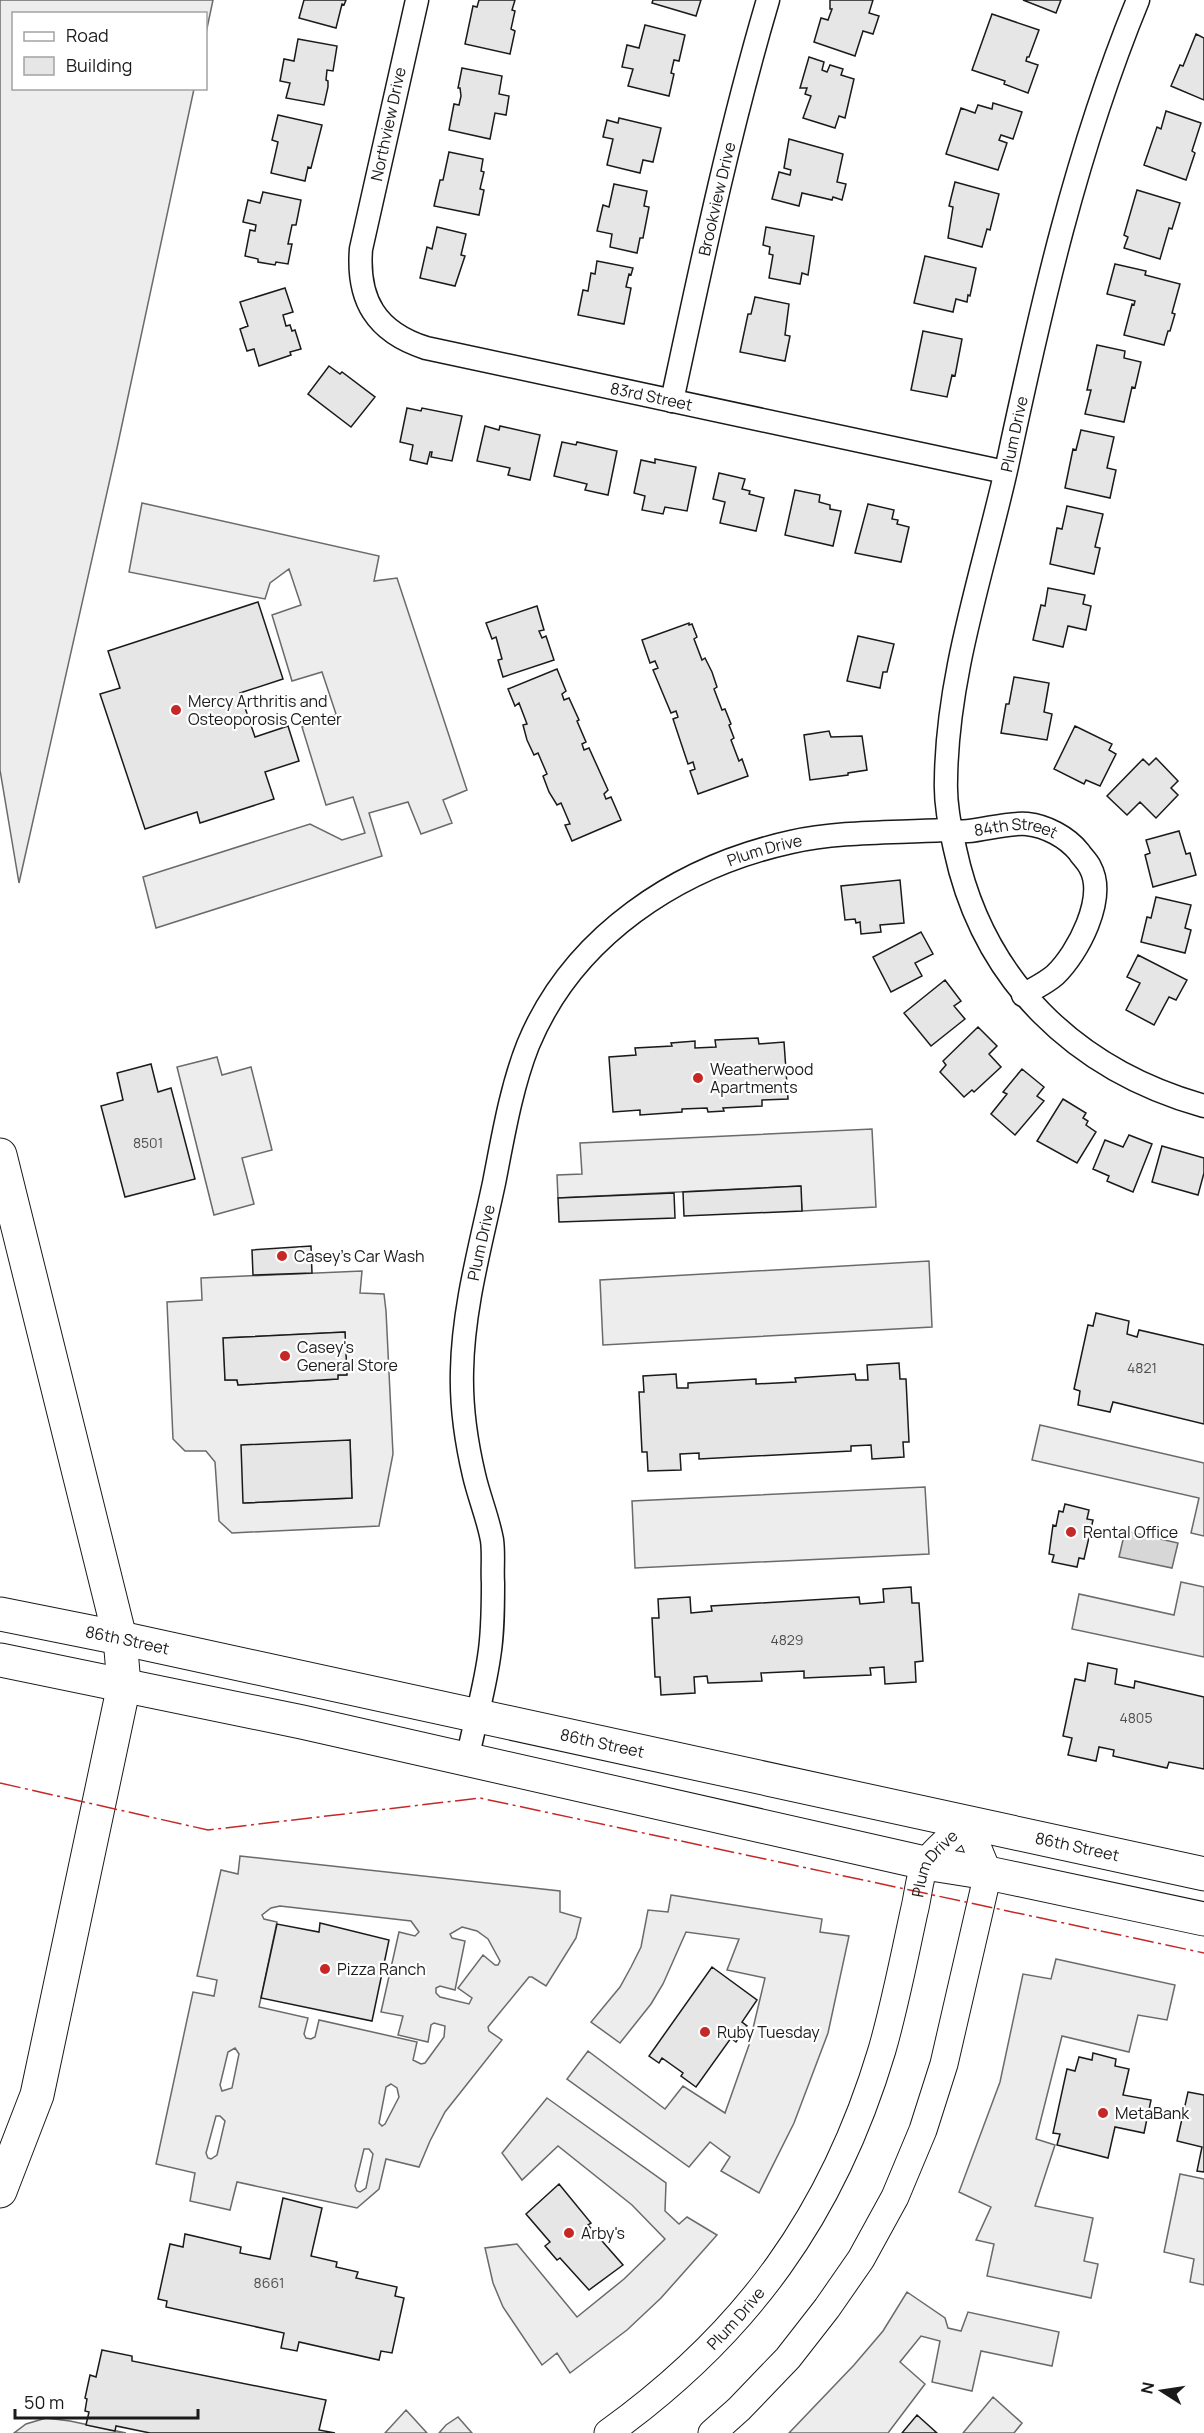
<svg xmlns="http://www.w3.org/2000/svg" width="1204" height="2433" font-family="Manrope,sans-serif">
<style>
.built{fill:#ededed;stroke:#6a6a6a;stroke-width:1.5;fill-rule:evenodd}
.water{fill:#d7d7d7;stroke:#6a6a6a;stroke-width:1.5}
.building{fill:#e6e6e6;stroke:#1a1a1a;stroke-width:1.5}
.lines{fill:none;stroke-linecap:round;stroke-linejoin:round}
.minor-casing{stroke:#1a1a1a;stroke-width:25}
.tertiary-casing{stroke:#1a1a1a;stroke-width:29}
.primary-casing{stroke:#1a1a1a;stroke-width:35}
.motorway-casing{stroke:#1a1a1a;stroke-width:35}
.minor{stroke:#fff;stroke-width:22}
.tertiary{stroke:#fff;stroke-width:27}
.primary{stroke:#fff;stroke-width:33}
.motorway{stroke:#fff;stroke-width:33}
.power{stroke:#c62828;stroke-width:1.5;stroke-dasharray:21 4.5 3 4.5;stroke-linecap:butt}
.poi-dot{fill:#c62828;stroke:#fff;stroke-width:2}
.labels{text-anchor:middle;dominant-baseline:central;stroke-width:4.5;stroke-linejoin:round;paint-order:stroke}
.number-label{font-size:14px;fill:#4d4d4d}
.street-label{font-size:16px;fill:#1a1a1a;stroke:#fff}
.poi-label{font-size:16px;fill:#1a1a1a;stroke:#fff;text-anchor:start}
</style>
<rect width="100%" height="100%" fill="#fff"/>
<path class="built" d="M0,0H213L206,33V14H14V88L194,89L117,448L19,883L0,770Z
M142,503L379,556L374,581L397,578L467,790L443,800L452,823L421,834L408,802L369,813L382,856L156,928L143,877L310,824L342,840L365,833L353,797L326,805L302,727L336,714L322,672L292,681L272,615L301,605L289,569L270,583L265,599L129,572Z
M217,1057L222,1075L251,1067L272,1150L242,1158L254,1204L214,1215L177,1067Z
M872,1129L876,1207L802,1211L800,1186L558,1198L557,1175L582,1174L580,1143Z
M929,1261L932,1327L603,1345L600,1280Z
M362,1271L360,1293L384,1294L386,1311L393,1454L379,1526L232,1533L219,1521L215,1462L206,1451H185L173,1439L167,1302L202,1300L201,1278ZM345,1332L346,1375H338L337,1379L238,1385L237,1380H225L224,1338ZM350,1440L352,1498L244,1503Z
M1040,1425L1204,1463V1536L1191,1533L1199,1498L1032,1460Z
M925,1487L929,1554L635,1568L632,1501Z
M1181,1582L1204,1587V1657L1072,1629L1079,1594L1174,1615Z
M240,1856L560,1891V1912L581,1918L576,1938L546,1986L532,1977H529L488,2027L489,2031L502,2040L445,2112L430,2141L419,2167L386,2159L379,2189L357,2208L237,2182L230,2210L190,2201L195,2173L156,2164L193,1992L214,1996L217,1980L197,1976L221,1870L238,1874ZM280,1906L411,1921L419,1932L415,1936L399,1932L381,2012L403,2016L398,2035L428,2042L431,2025L434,2023L445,2026L444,2037L425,2063L421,2064L413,2060L417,2042L319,2020L315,2037L311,2039L306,2038L304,2034L308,2018L259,2007L277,1922L264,1919L262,1915L271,1908ZM462,1927L477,1931L488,1939L500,1961L498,1965H495L483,1955L458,1988L472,1998L469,2004L440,1997L436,1993V1988L440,1986L455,1990L465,1941L452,1938L450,1934ZM235,2048L239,2054L232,2088L222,2091L220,2085L228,2052ZM391,2084L397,2088L399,2097L385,2124L382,2126L379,2123L386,2087ZM216,2116H220L225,2121L217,2155L211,2159L208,2158L206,2153ZM364,2149H369L373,2154L366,2188L360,2192L357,2191L355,2186Z
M671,1895L822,1919L820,1932L849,1936L828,2033L794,2123L759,2193L721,2171L730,2157L710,2142L689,2167L567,2079L588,2051L665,2109L683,2086L725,2113L749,2045L765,1978L727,1970L739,1939L686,1932L663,1984L651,2004L620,2043L591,2022L620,1987L631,1967L641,1947L648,1910L668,1912Z
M1056,1959L1175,1985L1167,2020L1138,2015L1129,2052L1062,2036L1036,2139L1055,2145L1035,2206L1093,2218L1084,2261L1098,2264L1091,2298L987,2276L994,2244L976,2240L991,2207L959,2192L1000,2082L1023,1974L1051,1979Z
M547,2098L666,2183L665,2211L679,2224L687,2217L717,2235L661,2298L627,2330L570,2373L557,2353L542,2365L503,2307L493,2283L485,2248L517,2244L577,2317L624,2279L665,2239L632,2205L558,2146L522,2180L502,2153Z
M1180,2174L1204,2179V2285L1190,2282L1194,2259L1164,2252Z
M907,2292L945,2318L948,2328L961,2331L968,2312L1059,2332L1052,2366L981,2351L972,2391L932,2382L940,2341L921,2336L900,2362L925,2384L888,2433H789L854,2365L883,2331Z
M993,2397L1022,2423L1014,2433H963Z
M406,2410L427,2433H385Z
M458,2417L472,2433H439L446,2425Z
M46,2418L70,2421L126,2433H14L26,2424Z"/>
<path class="water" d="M1125,1531L1178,1543L1172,1568L1119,1557Z"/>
<path class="building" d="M304,0H346L344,5L342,4L336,28L299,18Z
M479,0H515L512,10L515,11L511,29L515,31L510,54L465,44L473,6L477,7Z
M653,0H701L696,16L652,3Z
M830,0H873L869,13L879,16L873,34L863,31L855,56L814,42L821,18L828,20L832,9H830Z
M1023,0H1061L1056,13Z
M992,14L1039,30L1029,57H1027L1026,61L1038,65L1028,93L1004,84L1005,81L972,70Z
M645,25L685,35L679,61L674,60L671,73L674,74L669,96L628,86L633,69L622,67L627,45L639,48Z
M1196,34L1204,38V100L1171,86L1180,65L1183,66Z
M298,39L337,46L333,71L327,70L326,80L328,81V87L324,105L286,98L290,83L280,81L284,59L294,61Z
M809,57L824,62L822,70L827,72L830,65L843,69L841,75L854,79L845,118L839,116L835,128L803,118L811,96L805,94L807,88H800Z
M462,68L502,76L499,94L509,96L506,115L495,113L490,139L449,130L454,104L459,105L461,96L460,88H458Z
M993,103L1022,112L1013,139L1001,135L999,140L1007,143L998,170L946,154L961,108L975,113L978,105L992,109Z
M1166,111L1201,123L1192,151L1195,153L1186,180L1144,165L1157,127L1161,129Z
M278,115L322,125L311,168L308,167L305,181L271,173L278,142L272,140Z
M619,118L661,128L653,162L643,160L640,173L607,165L613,139L603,137L607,120L618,123Z
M789,139L843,154L837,182L846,184L842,200L833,197L832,200L802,193L799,206L772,199L779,172L790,175L791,170L784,168Z
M449,152L483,159L481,171L484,172L480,189L484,190L479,215L434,206L440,180H443Z
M955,182L999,194L990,230L987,229L982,247L948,238L953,207L949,206Z
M614,184L647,191L644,206L649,207L643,238H640L637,253L610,247L612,234L597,231L603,205L609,207Z
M1137,190L1180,203L1172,229L1169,228L1160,259L1124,248L1128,237L1124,235Z
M263,192L301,200L296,225H292L288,244H292L288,264L276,262L275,265L258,262V259L245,256L250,230L255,231L256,225L243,222L248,200L260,203Z
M437,227L466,234L461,255L465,256L455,286L420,278L427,247L432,249Z
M766,227L814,236L808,275L802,273L800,284L769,278L773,255L769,254L770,247L763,245Z
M925,256L976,268L970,296L968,295L967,302L956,299L953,312L914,303Z
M597,261L633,268L631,275L629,274L626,287L631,288L624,324L578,315L583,290L588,291L591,273L595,274Z
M1115,264L1146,271L1145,275L1180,284L1172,313L1175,314L1170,331H1168L1164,345L1124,335L1132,304L1134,305L1135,301L1107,294Z
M285,288L293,312L283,315L286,326L290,325L292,331L295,330L301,349L290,352L291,355L259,366L254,349L247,351L240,329L248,326L240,302Z
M755,297L789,304L785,335L790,336L785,361L740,352L748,314H751Z
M923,331L962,339L955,376L952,375L947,397L911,390Z
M1097,345L1125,351L1124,358L1141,362L1135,388L1132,387L1124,422L1085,414L1091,390H1087Z
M329,366L340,374L342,372L375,397L351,427L308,394Z
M407,408L421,411L422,408L462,416L452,461L431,457L432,452H430L427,464L410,460L413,445L400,442Z
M485,426L499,430L500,426L540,435L530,480L508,475L510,468L477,461Z
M1081,430L1114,437L1107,468L1116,470L1110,498L1065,488L1073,449L1076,450Z
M562,442L576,445L577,442L617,451L608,495L585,490L587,484L554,476Z
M655,459L696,467L687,511L665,507L663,514L642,510L645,496L634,493L641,460L655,463Z
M719,473L745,479L742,489L750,491L749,494L764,498L756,531L720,523L725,502L713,499Z
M795,490L820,495L819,502L830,505V509L841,511L833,546L785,535Z
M868,504L894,510L892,519L898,520L897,524L909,527L901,562L855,553Z
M1067,506L1103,514L1095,547L1100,548L1094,574L1050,564L1057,528L1062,529Z
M1048,588L1085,595L1083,604L1091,606L1086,630L1068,626L1063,647L1033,640L1041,605L1045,606Z
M258,602L283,679L240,693L255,737L288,726L299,761L265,772L274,799L200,823L197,812L145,829L100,694L120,688L108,651Z
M537,606L544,630L539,631L542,638L546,636L554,660L503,677L498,660L502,659L496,637L492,639L486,623Z
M689,623V625L692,624L697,637L694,639L702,660L705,658L712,672L717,687L714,689L722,710L725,709L731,724L729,725L734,738L731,740L739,761L742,759L748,776L698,794L690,771L695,769L693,762L688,764L673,719L678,717L676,711L671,713L653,670L658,668L655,661L650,663L642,640Z
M858,636L894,644L887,672H883L880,688L847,681Z
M557,669L566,691L562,694L564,700L569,698L579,720L577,721L586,742L582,744L584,750L589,748L608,790L604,794L606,799L611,797L621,820L572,841L565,825L570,824L561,803L557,805L549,792L543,776L547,774L538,753L534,755L527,740L523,725L527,724L519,703L515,706L508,689Z
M1014,677L1049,683L1044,712L1052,714L1047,740L1001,733L1006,704H1009Z
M1075,726L1112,744L1109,750L1116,754L1100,786L1086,780L1084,784L1054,769Z
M829,731L831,737L862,736L867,770L848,773V775L810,780L804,735Z
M1156,758L1178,781L1171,788L1178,795L1156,818L1140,802L1127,815L1107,796L1143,759L1149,765Z
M1179,831L1186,854L1190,853L1196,875L1153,887L1145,855L1150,853L1146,840Z
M900,880L904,923L880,925L881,932L861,934L860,922L856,923L855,919L845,920L841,886Z
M1156,897L1191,905L1185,928L1191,930L1185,953L1141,942L1147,917L1151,918Z
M921,932L933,954L915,963L922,976L891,992L873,957Z
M1138,955L1187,980L1176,1000L1169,997L1154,1025L1126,1010L1140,983L1127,977Z
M945,980L961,1001L954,1006L965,1019L931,1046L904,1013Z
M978,1027L997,1046L989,1054L1001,1067L974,1092L972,1090L964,1097L940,1072L946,1065L943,1061Z
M758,1038L759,1044L784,1042L788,1099L762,1100V1106L723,1108L724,1111L708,1112L707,1108L682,1109V1112L640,1115V1110L613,1112L609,1057L636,1055L635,1048L672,1046L671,1043L695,1041V1048L716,1047L715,1040Z
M151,1064L158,1092L171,1088L195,1179L125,1197L101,1106L123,1100L117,1073Z
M1022,1069L1044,1087L1037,1096L1044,1101L1015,1135L991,1114L1007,1094L1003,1092Z
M1063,1099L1086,1113L1083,1118L1088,1121L1086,1125L1096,1132L1077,1163L1037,1141Z
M1129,1135L1152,1144L1133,1192L1107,1181L1109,1176L1093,1169L1105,1140L1123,1147Z
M1162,1146L1204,1158V1173L1198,1195L1152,1182Z
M801,1186L802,1211L684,1216L683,1192Z
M674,1193L675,1218L559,1222L558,1198Z
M311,1246L312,1273L253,1275L252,1250Z
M1096,1313L1129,1321L1127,1334L1137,1337L1139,1330L1204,1345V1424L1113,1402L1110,1412L1078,1405L1080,1391L1074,1389L1088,1325L1093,1326Z
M345,1332L347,1375H338V1379L238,1385L237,1380H225L223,1338Z
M899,1363L900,1379H906L909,1442H903L904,1457L872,1459L871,1445L851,1446V1451L699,1459V1453L680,1454L681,1470L648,1471L647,1452H642L639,1392H644L643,1376L676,1374L677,1388H688V1383L756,1379V1384L796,1382L795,1378L855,1374L856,1380H868L867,1365Z
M350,1440L352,1498L243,1503L241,1445Z
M1065,1504L1089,1510L1087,1519L1093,1520L1084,1559L1079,1558L1077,1567L1052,1562L1054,1555L1049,1554L1053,1525L1056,1526L1059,1511L1063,1512Z
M911,1587L912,1603H919L923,1661L915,1662L916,1682L885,1684L884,1667L870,1668L871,1675L804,1678V1671L761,1673L762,1681L708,1683L707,1676L694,1677L695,1693L661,1695L660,1677H655L652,1618H659L658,1599L690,1597L691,1613L712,1611L711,1606L859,1597L860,1604L884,1602L883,1589Z
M1088,1663L1117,1669L1115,1684L1134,1688L1135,1681L1204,1697V1769L1169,1762L1167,1768L1113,1756L1114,1750L1099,1747L1096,1761L1068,1755L1072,1738L1063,1736L1075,1679L1085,1681Z
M320,1923L389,1940L372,2021L261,1998L277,1924L319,1932Z
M712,1967L757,2000L742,2022L747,2026L736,2042L731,2038L696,2087L681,2076L683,2073L662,2058L659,2063L649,2056Z
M1093,2053L1116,2059L1115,2066L1129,2069L1123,2095L1151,2100L1144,2133L1115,2127L1108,2158L1057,2145L1060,2134L1053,2133L1067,2069L1075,2071L1079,2057L1092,2060Z
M1188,2092L1204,2095V2172L1197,2171L1202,2147L1177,2141Z
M559,2184L591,2223L588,2225L623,2265L589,2290L560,2258L557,2260L545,2246L550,2242L526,2214Z
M283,2198L322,2208L311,2256L337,2262L336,2267L358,2272L356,2278L397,2287L395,2296L404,2298L392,2353L381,2351L379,2360L299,2342L297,2351L281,2348L284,2333L166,2307L167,2301L158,2299L170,2244L183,2247L185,2234L241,2247L240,2253L270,2259Z
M102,2350L132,2356V2361L326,2400L319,2430L335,2433H150L116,2426L115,2431L86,2425L89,2412L85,2411L87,2399L85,2398L90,2375L96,2377Z
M917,2415L937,2433H902Z"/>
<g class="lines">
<g class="minor-casing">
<g id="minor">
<path id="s1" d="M417,0L361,249C357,300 376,332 426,348L1005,472"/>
<path d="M1138,0C1076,151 1041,307 1007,466C984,569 947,674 946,780C945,804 950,826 955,849C983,981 1076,1070 1204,1106"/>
<path id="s2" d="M672,401C701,266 729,132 768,0"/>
<path id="s3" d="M467,1760C474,1726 484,1692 489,1657C493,1633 493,1608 493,1583C492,1570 494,1554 492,1540C488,1518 479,1497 474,1475C466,1441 461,1406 462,1371C463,1308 481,1244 494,1183C503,1137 511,1088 528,1045C573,936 678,867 791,842C840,831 894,833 944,830C972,836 999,822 1027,824C1046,826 1067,837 1079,852C1082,857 1087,861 1090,867C1107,898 1078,953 1055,975C1046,983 1033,989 1023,995"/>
</g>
</g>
<g class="tertiary-casing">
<g id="tertiary">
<path id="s4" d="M608,2433C747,2333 833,2214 882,2050C895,2005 904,1958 914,1912C918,1897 919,1878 925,1864C930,1854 957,1831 967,1822L988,1873L944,2064L923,2130L895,2197L861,2259L827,2308L788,2358L739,2409L712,2433"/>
</g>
</g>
<g class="primary-casing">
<g id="primary">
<path id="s5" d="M0,1614L120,1638L1204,1874"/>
<path d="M0,1660L302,1722L925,1863L988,1873L1204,1919"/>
</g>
</g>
<g class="motorway-casing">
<path id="motorway" d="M0,1155L120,1638L124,1685L37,2095L0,2191"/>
</g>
<use href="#minor" class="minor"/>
<use href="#tertiary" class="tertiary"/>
<use href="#primary" class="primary"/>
<use href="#motorway" class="motorway"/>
<path class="power" d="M0,1783L208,1830L480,1798L1204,1953"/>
</g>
<g class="poi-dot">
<circle cx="176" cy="710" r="6"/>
<circle cx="698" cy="1078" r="6"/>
<circle cx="282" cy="1256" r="6"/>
<circle cx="285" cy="1356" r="6"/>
<circle cx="1071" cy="1532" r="6"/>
<circle cx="325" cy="1969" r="6"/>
<circle cx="705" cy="2032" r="6"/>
<circle cx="1103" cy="2113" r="6"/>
<circle cx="569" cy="2233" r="6"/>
</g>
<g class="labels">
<g class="number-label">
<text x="148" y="1142">8501</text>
<text x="1142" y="1367">4821</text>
<text x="787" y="1639">4829</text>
<text x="1136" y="1717">4805</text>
<text x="269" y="2282">8661</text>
</g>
<g class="street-label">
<text transform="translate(388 124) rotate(-78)">Northview Drive</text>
<text stroke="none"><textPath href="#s2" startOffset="207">Brookview Drive</textPath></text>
<text stroke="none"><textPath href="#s1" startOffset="616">83rd Street</textPath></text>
<text transform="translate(1014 434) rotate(-78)">Plum Drive</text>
<text stroke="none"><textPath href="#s3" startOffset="1300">84th Street</textPath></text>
<text stroke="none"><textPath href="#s3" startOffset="1046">Plum Drive</textPath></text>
<text stroke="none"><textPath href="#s3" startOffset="525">Plum Drive</textPath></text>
<text stroke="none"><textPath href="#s5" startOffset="130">86th Street</textPath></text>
<text stroke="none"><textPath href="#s5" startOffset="616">86th Street</textPath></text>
<text stroke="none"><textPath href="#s5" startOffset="1102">86th Street</textPath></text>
<text stroke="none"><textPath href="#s4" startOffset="676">Plum Drive</textPath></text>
<text stroke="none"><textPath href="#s4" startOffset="172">Plum Drive</textPath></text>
</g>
<g class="poi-label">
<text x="188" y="701">Mercy Arthritis and<tspan x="188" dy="18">Osteoporosis Center</tspan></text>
<text x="710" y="1069">Weatherwood<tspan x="710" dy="18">Apartments</tspan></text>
<text x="294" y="1256">Casey's Car Wash</text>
<text x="297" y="1347">Casey's<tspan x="297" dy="18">General Store</tspan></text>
<text x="1083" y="1532">Rental Office</text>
<text x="337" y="1969">Pizza Ranch</text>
<text x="717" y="2032">Ruby Tuesday</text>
<text x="1115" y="2113">MetaBank</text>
<text x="581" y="2233">Arby's</text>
</g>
</g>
<rect x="12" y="12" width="195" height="78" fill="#ffffff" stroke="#a3a3a3" stroke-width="1.5"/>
<rect x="24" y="32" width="30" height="9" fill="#ffffff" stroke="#a3a3a3" stroke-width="1.5"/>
<text x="66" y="42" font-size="18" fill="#1a1a1a">Road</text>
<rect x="24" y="57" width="30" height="18" fill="#e6e6e6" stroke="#a3a3a3" stroke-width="1.5"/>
<text x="66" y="72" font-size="18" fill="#1a1a1a">Building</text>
<g transform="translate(1162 2391) rotate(282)" stroke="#ffffff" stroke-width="4.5" paint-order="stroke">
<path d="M0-4.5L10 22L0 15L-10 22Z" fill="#1a1a1a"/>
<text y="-9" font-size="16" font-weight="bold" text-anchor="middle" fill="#1a1a1a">N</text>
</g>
<path d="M15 2409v9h183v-9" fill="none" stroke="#1a1a1a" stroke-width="3"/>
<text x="24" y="2409" font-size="18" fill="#1a1a1a" stroke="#ffffff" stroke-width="4.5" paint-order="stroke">50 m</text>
</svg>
